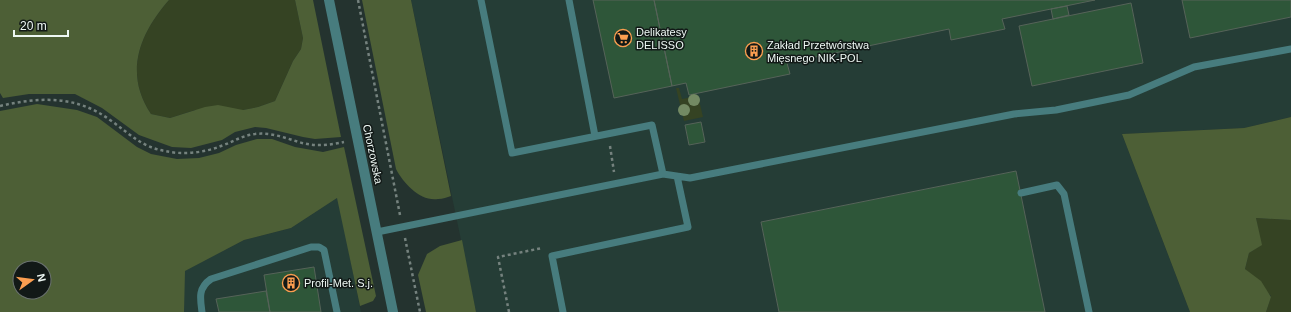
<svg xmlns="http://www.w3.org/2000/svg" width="1291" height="312" font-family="Arial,sans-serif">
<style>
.built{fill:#253d36}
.green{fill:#354323}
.forest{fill:#4d5f36;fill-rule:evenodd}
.building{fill:#2e5639;stroke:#566359}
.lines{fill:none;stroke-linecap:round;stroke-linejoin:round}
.path{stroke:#75827e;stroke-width:2.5;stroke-dasharray:3 3;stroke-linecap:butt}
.service{stroke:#477c7e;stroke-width:7}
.tertiary{stroke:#477c7e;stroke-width:10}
.tree{fill:#738a63}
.labels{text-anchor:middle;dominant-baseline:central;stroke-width:3;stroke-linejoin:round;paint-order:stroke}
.poi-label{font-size:11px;fill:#eef8f4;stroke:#121917;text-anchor:start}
.street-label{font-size:11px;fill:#eef8f4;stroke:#121917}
</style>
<rect width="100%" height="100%" fill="#24332f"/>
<path class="built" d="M411,0H1291V117L1244,128L1122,134L1190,312H476Z
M338,197L361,312H184V271L244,240L291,228Z"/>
<path class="green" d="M169,0H295L303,38L301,49L293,61L275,101L258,107L243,110H195L170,118L151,114C124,74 139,34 169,0Z
M676,88H679L682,99L698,96L703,117L684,121Z
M1256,218L1291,220V312H1266L1271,296L1245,269L1249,253L1261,245Z"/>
<path class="forest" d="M0,0H169C139,34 124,74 151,114L170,118L205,107L218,105L243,110L258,107L275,101L293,61L301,49L303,38L295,0H313L341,137L315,139L303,137L266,128L255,127L235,132L222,140L191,148L172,147L139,135L102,108L75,94H29L3,98L0,93Z
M362,0H411L451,196C447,197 443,199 438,199C421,202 403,183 396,169Z
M37,104L77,110L97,117L137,147L151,154L177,159L199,158L219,153L236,145L257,139H272L295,147L323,152L344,147L376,296L373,301L360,306L337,198L291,228L244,240L185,271L184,312H0V111ZM20,268H44V292H20Z
M1291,117V220L1256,218L1262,245L1249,253L1245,269L1261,281L1271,297L1266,312H1190L1122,134L1244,128Z
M462,240L476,312H426L418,275L427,254L440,246Z"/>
<path class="building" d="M593,0H654L672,86L614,98Z
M654,0H1095L1002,19L1005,29L951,40L949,29L787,63L790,74L689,95L686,83L672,86Z
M1182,0H1291V17L1190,38Z
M1131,3L1143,63L1032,86L1019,26Z
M1067,6L1069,15L1053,19L1051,9Z
M701,122L705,142L689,145L685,125Z
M1016,171L1045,312H779L761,222Z
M314,267L321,312H270L264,275Z
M266,291L270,312H219L216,299Z"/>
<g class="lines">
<path class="path" d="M358,0L400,215
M0,106C39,97 76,95 110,120C129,133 141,147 165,151C182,155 204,153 221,146C233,142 243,135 255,134C271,132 285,138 299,142C314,147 330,145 344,142
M610,146L614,172
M405,238L420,312
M509,312L498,257L542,248"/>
<path class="service" d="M569,0L595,136
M663,174L690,178L1014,114L1056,110L1129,95L1194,67L1291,49
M1021,193L1057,185L1064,194L1089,312
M377,232L663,174L652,125L512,153L481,0
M202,312C200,298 198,288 211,279L311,247H319L324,250L337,312
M563,312L552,256L688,227L677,176"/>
<path class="tertiary" d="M329,0L393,312"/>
</g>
<g class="tree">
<circle cx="694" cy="100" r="6"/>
<circle cx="684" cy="110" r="6"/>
</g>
<defs>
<g id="supermarket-ring" transform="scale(0.9)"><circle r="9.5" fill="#121917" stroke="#fb9e50" stroke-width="1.5"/><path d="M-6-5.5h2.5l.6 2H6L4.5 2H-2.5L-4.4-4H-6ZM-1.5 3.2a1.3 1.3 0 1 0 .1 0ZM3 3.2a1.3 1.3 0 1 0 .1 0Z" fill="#fb9e50"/></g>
<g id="building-ring" transform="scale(0.9)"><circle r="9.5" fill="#121917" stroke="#fb9e50" stroke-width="1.5"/><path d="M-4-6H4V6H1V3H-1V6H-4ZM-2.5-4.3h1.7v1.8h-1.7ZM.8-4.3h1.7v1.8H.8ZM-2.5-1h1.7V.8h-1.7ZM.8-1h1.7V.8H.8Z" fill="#fb9e50"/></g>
</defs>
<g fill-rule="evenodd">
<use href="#supermarket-ring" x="623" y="38"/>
<use href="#building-ring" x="754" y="51"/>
<use href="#building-ring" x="291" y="283"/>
</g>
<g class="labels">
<g class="poi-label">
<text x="636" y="32">Delikatesy<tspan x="636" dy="13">DELISSO</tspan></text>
<text x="767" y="45">Zakład Przetwórstwa<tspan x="767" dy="13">Mięsnego NIK-POL</tspan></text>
<text x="304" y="283">Profil-Met. S.j.</text>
</g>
<g class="street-label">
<text transform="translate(373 154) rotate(78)">Chorzowska</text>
</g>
</g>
<g transform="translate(32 280) rotate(76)"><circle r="19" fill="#121917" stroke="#6a726f"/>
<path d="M0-3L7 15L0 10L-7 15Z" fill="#fb9e50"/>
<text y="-6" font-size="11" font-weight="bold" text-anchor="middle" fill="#eef8f4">N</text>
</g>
<path d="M14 30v6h54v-6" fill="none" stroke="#eef8f4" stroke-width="2"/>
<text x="20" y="30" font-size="12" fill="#eef8f4" stroke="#121917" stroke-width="3" paint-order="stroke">20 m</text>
</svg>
